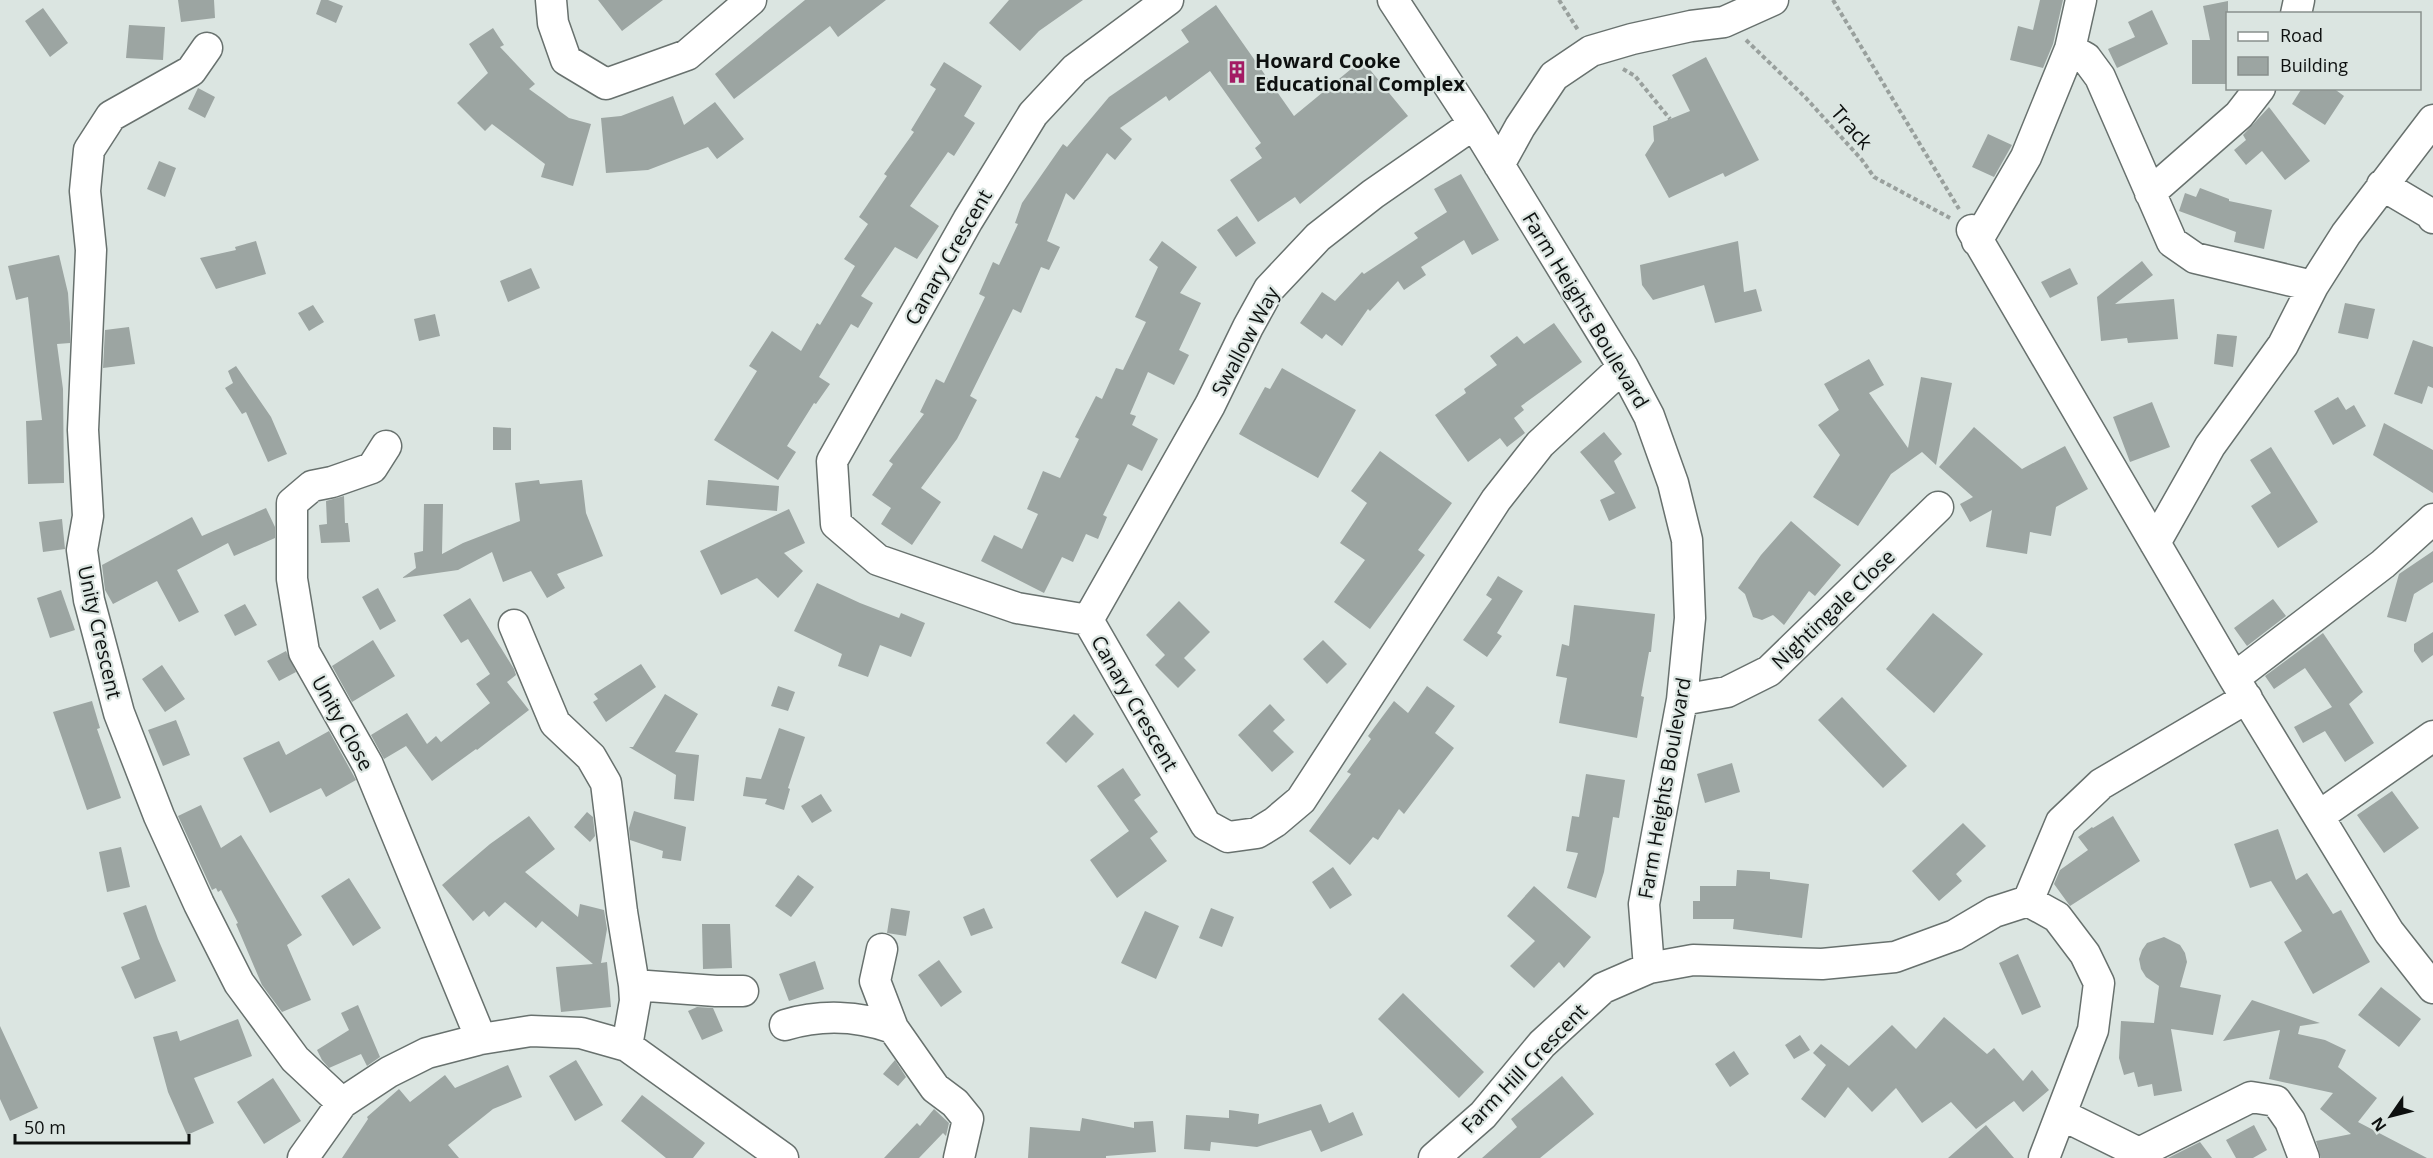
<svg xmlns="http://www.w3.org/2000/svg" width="2433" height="1158" font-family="'Open Sans',sans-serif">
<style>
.building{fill:#9ca5a2}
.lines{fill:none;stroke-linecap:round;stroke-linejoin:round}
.minor-casing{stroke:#68716e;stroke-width:33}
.path{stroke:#99a09d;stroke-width:4;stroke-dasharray:4.5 3;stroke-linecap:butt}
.minor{stroke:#fff;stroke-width:30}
.labels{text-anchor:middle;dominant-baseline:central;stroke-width:4.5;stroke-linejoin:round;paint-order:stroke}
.poi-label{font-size:20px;font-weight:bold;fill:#0d100f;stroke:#dbe5e1;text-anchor:start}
.street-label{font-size:20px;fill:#0d100f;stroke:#dbe5e1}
</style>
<rect width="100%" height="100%" fill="#dbe5e1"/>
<path class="building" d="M178,0H214L215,18L181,22Z
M321,0H328L343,6L336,23L316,14Z
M598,0H663L622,31Z
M805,0H886L838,37L830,26L734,99L715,74Z
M1009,0H1083L1039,31L1020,51L989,23Z
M2040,0H2063L2053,44L2043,68L2010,60L2018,26L2033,30Z
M2228,1V84H2192V40H2210L2203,6Z
M1216,5L1294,116L1362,60L1408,116L1300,204L1295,197L1258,222L1230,180L1262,158L1255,148L1261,143L1210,71L1169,101L1166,96L1120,128L1132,139L1115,160L1107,153L1074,200L1066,193L1047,241L1060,247L1049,270L1041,267L1021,313L1013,309L970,396L977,400L957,439L921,488L941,502L912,545L881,524L891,508L872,495L893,464L889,461L924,414L920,412L936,379L944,383L985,297L979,294L993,262L999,265L1018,224L1015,223L1022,203L1063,144L1067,147L1109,97L1189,42L1181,30Z
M43,8L68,43L50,57L25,21Z
M2152,10L2168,44L2117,68L2108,49L2135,37L2128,22Z
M129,25L165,27L163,60L126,58Z
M493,28L504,45L500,47L535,84L529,89L569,118L591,124L573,186L541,177L545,164L492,124L485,131L457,103L488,73L469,44Z
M1706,57L1759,160L1725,177L1723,173L1669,198L1645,155L1654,141L1653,126L1690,111L1672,75Z
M944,62L982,86L964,116L975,123L954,156L948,152L910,206L939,226L917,259L895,247L861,296L873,303L858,328L851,324L819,377L830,384L816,404L814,403L787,446L796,452L778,480L714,440L757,371L749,366L772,331L801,351L817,323L820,325L855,266L844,259L868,224L859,217L887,176L884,174L914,132L911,130L936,89L930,85Z
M198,88L215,97L205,118L188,109Z
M2302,88H2333L2344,96L2325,125L2292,104Z
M673,96L684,125L715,102L744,139L717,159L708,147L648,170L606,173L601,118L621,116Z
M2269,107L2310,161L2285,180L2262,151L2246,165L2234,150L2246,140L2243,135Z
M1988,134L2012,145L1994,177L1972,167Z
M159,161L176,168L165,197L147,189Z
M1461,174L1499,240L1472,255L1464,240L1421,267L1426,275L1404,290L1398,281L1370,311L1368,309L1342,346L1326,334L1322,339L1300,323L1322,292L1335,301L1362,272L1364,274L1418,238L1414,233L1447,212L1434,189Z
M2200,188L2229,199V201L2272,210L2264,249L2234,242L2236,232L2179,211L2185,193L2196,197Z
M1237,216L1256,243L1236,257L1217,230Z
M256,241L266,274L216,289L200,258L236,250L235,247Z
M1162,241L1197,267L1180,293L1201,303L1179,350L1189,355L1174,385L1148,372L1130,414L1136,416L1132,425L1158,439L1142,471L1128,464L1103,515L1107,517L1098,539L1086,534L1073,562L1062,557L1044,593L981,561L994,535L1022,549L1038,514L1027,509L1043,471L1060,478L1079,439L1075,437L1096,396L1102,399L1116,368L1123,370L1146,322L1135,317L1158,267L1149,260Z
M1738,241L1744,292L1756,289L1762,311L1715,323L1704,285L1653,300L1642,285L1640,265Z
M59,255L68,293L70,323V343L57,344L63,389L64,483L28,484L26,421L42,420L28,297L16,300L8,266Z
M2142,261L2153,275L2115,304L2174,299L2178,339L2128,343L2127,338L2101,341L2097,297Z
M531,268L540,288L508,302L500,281Z
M2070,268L2078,284L2050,298L2041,282Z
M2345,303L2375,309L2368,339L2338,333Z
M313,305L324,322L309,331L298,313Z
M435,314L440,336L419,341L414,319Z
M1554,323L1582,362L1521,406L1524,410L1514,418L1525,433L1507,447L1500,438L1468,462L1435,415L1466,393L1464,389L1497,365L1490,356L1517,336L1524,344Z
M129,327L135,364L103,368L105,330Z
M2217,334L2237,336L2233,367L2214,364Z
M2413,340L2433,347V388L2428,386L2422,404L2394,394Z
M1869,359L1884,385L1869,393L1908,448L1921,377L1952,383L1936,465L1922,452L1891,474L1858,526L1813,497L1840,455L1818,425L1839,410L1824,384Z
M236,366L271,417L287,454L268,462L246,412L242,414L225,388L233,383L228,371Z
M1282,368L1356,410L1318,478L1239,434L1265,387L1270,389Z
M2338,397L2346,410L2354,405L2366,426L2333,445L2314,411Z
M2152,402L2170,447L2130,462L2113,417Z
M2384,423L2433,450V493L2373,455Z
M493,427L511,428V450H493Z
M1974,427L2022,469L2065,446L2088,489L2056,507L2051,536L2030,532L2027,554L1986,547L1992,510L1970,522L1960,504L1973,497L1939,467Z
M1604,432L1622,454L1614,461L1636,508L1609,521L1600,500L1615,493L1580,452Z
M2271,447L2318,522L2278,548L2251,506L2271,493L2250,460Z
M1380,451L1452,503L1418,550L1425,555L1370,629L1334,602L1365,560L1340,543L1367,503L1351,491Z
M539,480L540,484L582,480L586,513L603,556L557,574L565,588L547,598L531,571L503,582L492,552L458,570L402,578L416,568L414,553L423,551L424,504H443L442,554L463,543L520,521L515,483Z
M708,480L779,486L777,511L706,505Z
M344,496L345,523H348L350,542L321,543L319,525L327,524L326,501Z
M266,508L275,527V538L234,556L228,543L177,570L199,612L179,622L157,581L113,604L105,590L102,565L192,517L202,536Z
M789,509L805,543L784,553L803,571L778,598L757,578L721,595L700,551Z
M62,519L65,549L43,552L39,522Z
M1791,521L1841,565L1815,596L1809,591L1784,625L1773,615L1762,620L1753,617L1745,594L1738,588L1761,555Z
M2433,551V582L2414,594L2406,622L2387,617L2399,574Z
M1498,576L1523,591L1497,633L1502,636L1487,657L1463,640L1492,599L1486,595Z
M817,583L860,603L899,618L901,613L925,623L911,657L880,645L868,677L838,666L842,654L794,631Z
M378,588L396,621L380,630L362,597Z
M61,590L75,630L50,638L37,598Z
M470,598L514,669L516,675L507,682L529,710L477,750L476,749L432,781L406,746L384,759L371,735L407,713L427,744L436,736L441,742L490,703L476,684L490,674L468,639L461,643L443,615Z
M2273,599L2286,616L2247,646L2234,628Z
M1179,601L1210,632L1184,658L1196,670L1178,688L1155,665L1165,655L1146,635Z
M245,604L257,625L235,636L224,615Z
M1574,605L1655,614L1651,652H1649L1641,696L1644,697L1637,738L1559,723L1567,678L1556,676L1562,644L1569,646Z
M1933,613L1983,654L1934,713L1886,669Z
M2433,632V655L2422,663L2414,651V644Z
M2323,633L2363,692L2349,704L2374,743L2345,762L2325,731L2303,743L2294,727L2332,707L2305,668L2274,689L2265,676Z
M373,640L395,676L352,702L332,666Z
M1323,640L1347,664L1327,684L1303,659Z
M286,651L296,672L279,681L267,661Z
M641,664L656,687L606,722L593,702L598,699L594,694Z
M162,665L185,699L165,712L142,679Z
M778,686L795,692L788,711L771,706Z
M1427,686L1455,706L1435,733L1454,748L1404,814L1399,809L1378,840L1373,837L1350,865L1309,831L1351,774L1347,772L1371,739L1368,736L1394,701L1408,713Z
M665,694L698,714L675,752L699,755L694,801L674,799L676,775L629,747H633Z
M1842,697L1907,766L1883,788L1818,720Z
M92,701L100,728L97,729L121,798L87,810L53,712Z
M1270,704L1285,720L1273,731L1294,752L1272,772L1238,735Z
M1074,714L1094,734L1066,763L1046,743Z
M176,720L190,755L163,766L148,730Z
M779,728L805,737L788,788L790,789L784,810L765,804L767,799L743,796L746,777L761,779Z
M329,731L356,780L326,797L321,788L270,813L243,758L279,741L286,755Z
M1732,763L1740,792L1705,803L1697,774Z
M1123,768L1141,795L1134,800L1158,832L1150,838L1167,861L1117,898L1090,860L1129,831L1097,786Z
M1586,774L1625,780L1619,818L1613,817L1604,872L1596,898L1567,888L1578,853L1566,851L1572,816L1579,817Z
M2392,791L2419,828L2384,853L2357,815Z
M821,794L832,811L812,823L801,806Z
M201,805L221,848L241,835L302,935L287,945L311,1000L282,1012L262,985L236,924L238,923L221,890L218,892L216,888L212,890L178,816Z
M634,811L686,827L681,861L662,858L663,851L630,840L629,828Z
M587,812L593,817L595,836L590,842L574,827Z
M529,816L555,849L525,872L578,917L580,904L604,910L607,929L601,963L607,962L611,1007L561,1012L556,967L593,964L542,921L536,928L505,902L489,917L484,911L473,921L442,885L490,844Z
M2113,816L2140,861L2070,906L2054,884L2060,870L2088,850L2078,837L2092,827L2093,828Z
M1963,823L1986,846L1956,874L1962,881L1939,901L1912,871Z
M2278,829L2296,880L2307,873L2333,914L2341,910L2370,962L2313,994L2284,942L2302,931L2271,881L2250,888L2234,844Z
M121,847L130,887L107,892L99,852Z
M1333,867L1352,895L1330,909L1312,882Z
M1737,870L1770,872V879L1809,884L1802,938L1733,929L1734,919H1693V901H1700V886H1736Z
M798,875L814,887L791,917L775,906Z
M349,878L381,928L353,946L321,896Z
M1534,886L1591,937L1564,968L1559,962L1534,988L1510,966L1535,941L1507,916Z
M146,905L158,939L176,981L135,999L121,967L140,959L123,913Z
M891,908L910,911L906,936L887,933Z
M984,908L993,928L971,936L963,917Z
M1211,908L1234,917L1222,947L1199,938Z
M1145,911L1179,926L1156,979L1121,963Z
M702,924H730L732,968L703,969Z
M2164,937L2180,945L2185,953L2187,962L2180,987L2221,995L2213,1035L2171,1029L2182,1091L2154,1096L2152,1084L2138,1087L2134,1072L2124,1075L2119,1058L2121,1021L2154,1023L2159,986L2146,977L2141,969L2139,959L2142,950L2147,943Z
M2018,954L2041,1007L2022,1015L1999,963Z
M939,960L962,992L941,1007L918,975Z
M815,961L824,989L789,1001L779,974Z
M2381,987L2421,1019L2399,1047L2358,1015Z
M1403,993L1484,1072L1459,1098L1378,1019Z
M2252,1000L2320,1023L2300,1026L2298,1034L2325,1040L2346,1050L2338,1067L2377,1098L2358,1122L2427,1158H2321L2316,1141L2351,1134L2320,1109L2333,1093L2269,1079L2280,1030L2223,1041Z
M358,1005L380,1057L367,1066L361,1054L329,1068L322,1060L317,1050L349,1030L341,1013Z
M697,1007L713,1008L723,1031L702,1040L688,1011Z
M1944,1017L1987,1054L1994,1048L2023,1081L2032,1070L2049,1090L2023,1112L2014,1101L1976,1129L1951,1102L1922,1123L1896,1088L1872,1112L1848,1087L1825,1118L1801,1099L1826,1065L1813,1053L1821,1044L1849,1066L1892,1025L1916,1049Z
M238,1019L252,1056L194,1078L214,1123L187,1135L168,1092L153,1037L177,1031L180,1041Z
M0,1026L38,1108L10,1121L0,1099Z
M1800,1035L1810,1050L1794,1059L1785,1045Z
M1734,1051L1749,1074L1730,1087L1715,1064Z
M576,1060L603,1105L575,1121L549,1076Z
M895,1060L906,1077L898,1086L883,1074Z
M508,1065L522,1097L493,1109L448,1145L459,1158H342L368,1119L367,1117L399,1089L410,1102L445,1075L455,1088Z
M1562,1076L1594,1114L1540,1158H1482L1517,1127L1511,1119Z
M273,1078L301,1121L264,1144L237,1102Z
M642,1095L705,1143L693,1158H666L621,1121Z
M1321,1104L1329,1123L1353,1112L1363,1135L1321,1152L1311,1130L1257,1147L1211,1142L1210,1151L1184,1149L1186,1115L1229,1118V1110L1259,1114L1258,1124Z
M934,1109L949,1123L946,1136L943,1133L919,1158H884L917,1123L920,1126Z
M1082,1118L1134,1128V1122L1153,1121L1156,1152L1106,1156V1158H1028L1030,1127L1080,1131Z
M1986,1125L2014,1158H1948Z
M2254,1125L2267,1150L2253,1158H2236L2226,1140Z
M2200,1142L2212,1158H2168Z"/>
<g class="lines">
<g class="minor-casing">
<path id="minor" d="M551,0L553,23L566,60L606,84L687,55L751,0
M1168,0L1075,69L1033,114L968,220L832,461L836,524L878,560L1017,608L1088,620L1206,825L1228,837L1257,833L1275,822L1301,800L1496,500L1540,444L1623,367
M1393,0L1474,124L1623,367L1649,416L1673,483L1687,540L1690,618L1682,700L1644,904L1649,968
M2296,14L2299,0
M207,48L191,71L111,116L89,150L85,191L91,250L83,430L88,516L82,550L89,600L119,713L159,816L199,904L239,983L295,1059L342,1103
M2070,49L2086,58L2100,77L2172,242L2195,258L2313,286
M1499,165L1520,127L1554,76L1591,51L1632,39L1691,26L1724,22L1773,0
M2382,185L2431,214L2433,218
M2150,193L2239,115L2260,88
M1972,230L2234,678L2389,932L2433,988
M1977,241L2026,157L2070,49L2081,0
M386,446L372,468L332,482L312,486L292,503V579L304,652L368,765L481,1039
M2155,543L2210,446L2283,345L2313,286L2346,234L2433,120
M1088,620L1210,405L1248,327L1269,289L1318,237L1373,194L1474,124
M514,625L555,723L591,757L606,783L622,912L634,985L635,1001L627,1046
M2234,678L2383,564L2433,519
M1682,700L1727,692L1769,671L1938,507
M2319,816L2433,736
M2028,901L2061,822L2101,784L2247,698
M882,949L875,981L893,1028L935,1088L955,1103L968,1119L959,1158
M634,985L716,991H743
M785,1025C821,1014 859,1016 893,1028
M2062,1115L2139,1153L2251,1097L2276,1101L2290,1121L2304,1158
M303,1158L342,1103L389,1072L427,1053L481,1039L531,1031L581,1033L627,1046L783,1158
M1434,1158L1483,1115L1542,1044L1603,988L1649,968L1693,960L1822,964L1895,957L1955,935L1994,912L2028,901L2057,917L2085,954L2099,983L2093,1030L2044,1158"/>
</g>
<path class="path" d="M1559,0L1578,30
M1833,0L1959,209
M1746,40L1805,97L1862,160L1874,177L1950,218
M1623,69L1635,76L1670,119"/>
<use href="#minor" class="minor"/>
</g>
<defs>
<g id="building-bare" transform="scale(1.8)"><path d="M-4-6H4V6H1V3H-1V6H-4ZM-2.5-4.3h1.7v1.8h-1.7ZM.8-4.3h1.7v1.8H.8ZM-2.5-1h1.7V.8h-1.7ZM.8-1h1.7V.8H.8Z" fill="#a31b64" stroke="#dbe5e1" stroke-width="2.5" paint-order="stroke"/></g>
</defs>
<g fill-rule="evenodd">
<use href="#building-bare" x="1237" y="72"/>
</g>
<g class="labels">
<g class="poi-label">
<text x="1255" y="60">Howard Cooke<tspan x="1255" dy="23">Educational Complex</tspan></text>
</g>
<g class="street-label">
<text transform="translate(1852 127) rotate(49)">Track</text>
<text transform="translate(948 257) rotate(-60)">Canary Crescent</text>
<text transform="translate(1586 310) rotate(59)">Farm Heights Boulevard</text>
<text transform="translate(1245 341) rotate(-62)">Swallow Way</text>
<text transform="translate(1833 609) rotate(-44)">Nightingale Close</text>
<text transform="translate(100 632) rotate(77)">Unity Crescent</text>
<text transform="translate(1135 703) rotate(60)">Canary Crescent</text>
<text transform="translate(343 723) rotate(61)">Unity Close</text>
<text transform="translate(1664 788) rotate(-80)">Farm Heights Boulevard</text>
<text transform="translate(1524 1068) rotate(-46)">Farm Hill Crescent</text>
</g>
</g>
<rect x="2226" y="12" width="195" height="78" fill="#dbe5e1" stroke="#89908d" stroke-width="1.5"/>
<rect x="2238" y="32" width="30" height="9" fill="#ffffff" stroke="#89908d" stroke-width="1.5"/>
<text x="2280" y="42" font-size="18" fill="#0d100f">Road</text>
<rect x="2238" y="57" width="30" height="18" fill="#9ca5a2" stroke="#89908d" stroke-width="1.5"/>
<text x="2280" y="72" font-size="18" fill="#0d100f">Building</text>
<g transform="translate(2391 1116) rotate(235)" stroke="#dbe5e1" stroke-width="4.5" paint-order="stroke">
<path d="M0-4.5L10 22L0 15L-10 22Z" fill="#0d100f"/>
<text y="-9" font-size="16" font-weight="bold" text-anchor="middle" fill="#0d100f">N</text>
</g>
<path d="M15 1134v9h174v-9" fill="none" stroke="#0d100f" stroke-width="3"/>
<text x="24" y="1134" font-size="18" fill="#0d100f" stroke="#dbe5e1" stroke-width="4.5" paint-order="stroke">50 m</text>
</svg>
